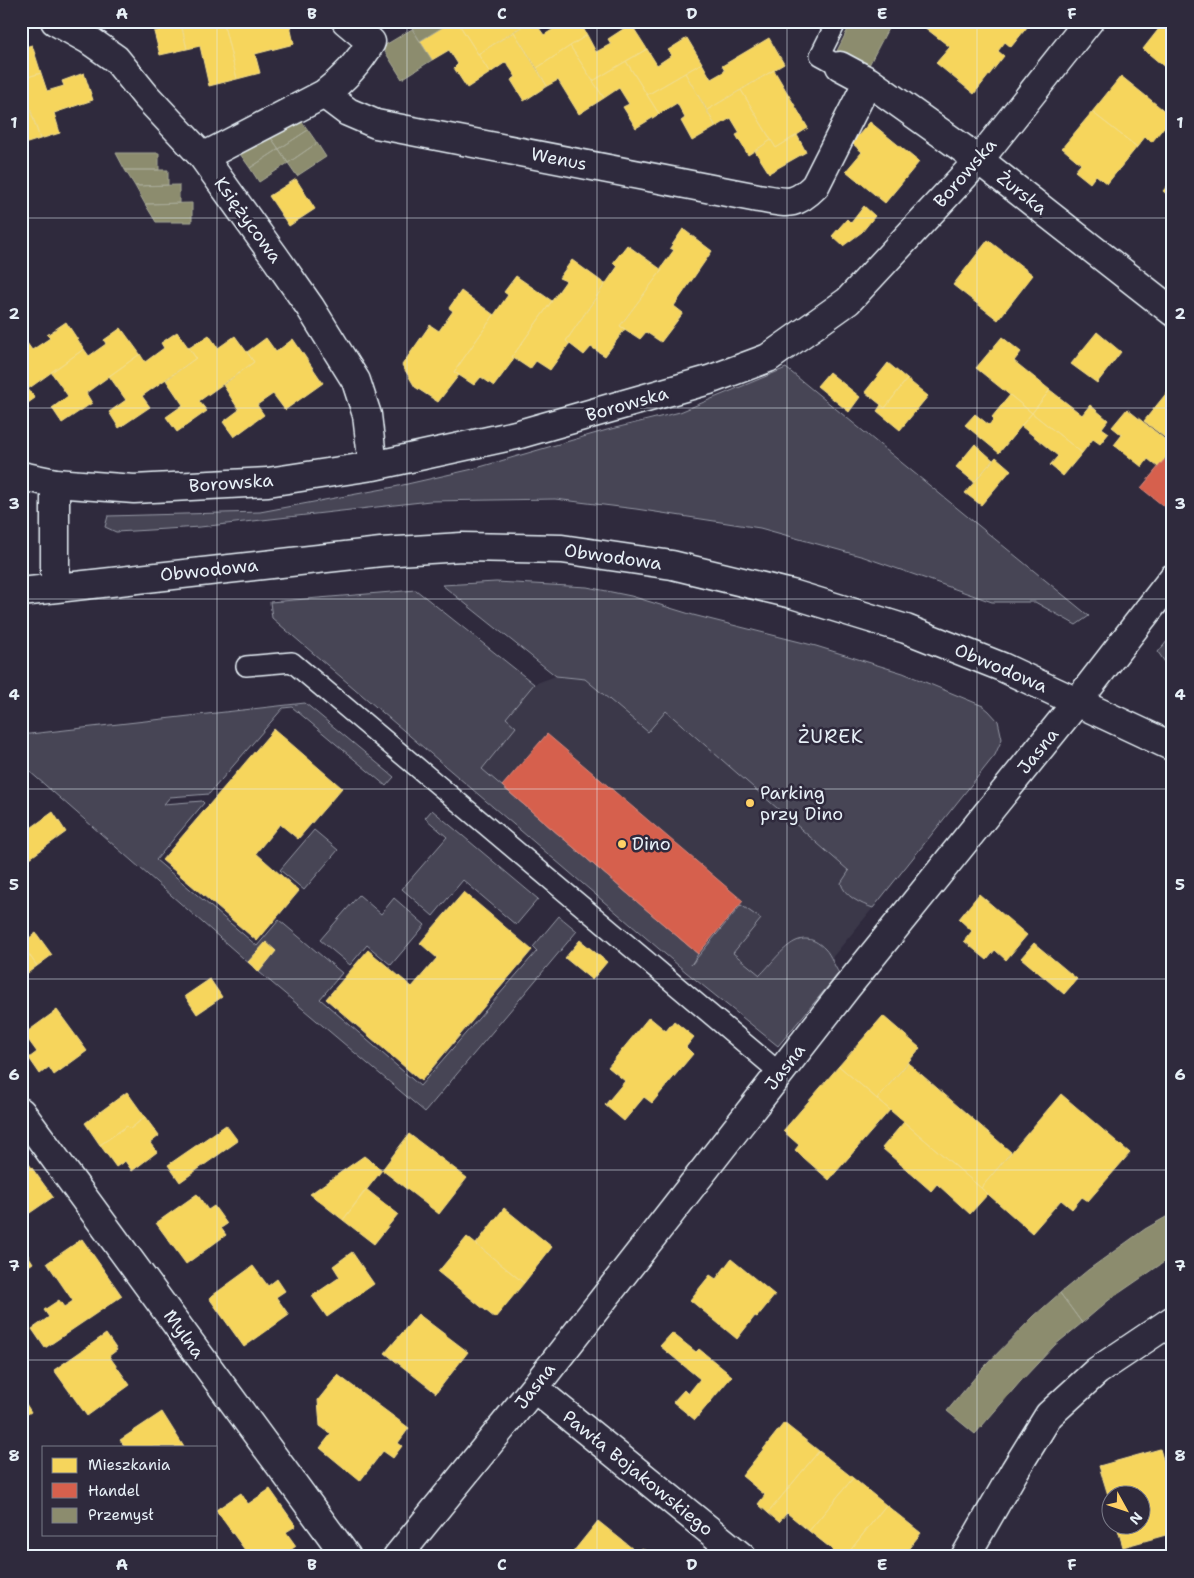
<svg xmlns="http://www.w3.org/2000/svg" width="1194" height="1578" font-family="'Shantell Sans',sans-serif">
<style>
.built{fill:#3b3749}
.green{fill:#464455;stroke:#979aa6}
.homes{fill:#f6d55c;stroke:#f2dd8b}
.shops{fill:#d6604d;stroke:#db8c80}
.industry{fill:#8c8c6e;stroke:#a8aa97}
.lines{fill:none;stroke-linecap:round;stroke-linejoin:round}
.lane-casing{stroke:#e8f1f8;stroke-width:22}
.street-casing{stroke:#e8f1f8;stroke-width:31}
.secondary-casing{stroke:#e8f1f8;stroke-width:31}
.lane{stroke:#2f2a3d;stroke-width:19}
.street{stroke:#2f2a3d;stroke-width:28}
.secondary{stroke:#2f2a3d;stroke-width:28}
.grid{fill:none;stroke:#e8f1f8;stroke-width:1;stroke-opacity:0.55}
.poi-dot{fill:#ffd166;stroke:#2f2a3d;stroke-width:2}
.labels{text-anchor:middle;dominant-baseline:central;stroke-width:5;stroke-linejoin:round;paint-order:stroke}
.street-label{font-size:18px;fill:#e8f1f8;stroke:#2f2a3d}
.poi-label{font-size:18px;fill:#e8f1f8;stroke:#2f2a3d;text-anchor:start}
.neighbourhood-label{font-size:19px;letter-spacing:1px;fill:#e8f1f8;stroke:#2f2a3d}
.neatline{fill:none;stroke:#e8f1f8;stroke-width:2}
.grid-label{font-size:16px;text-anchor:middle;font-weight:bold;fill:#e8f1f8}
</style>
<rect width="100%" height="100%" fill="#2f2a3d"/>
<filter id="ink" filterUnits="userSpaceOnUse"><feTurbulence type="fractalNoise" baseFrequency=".02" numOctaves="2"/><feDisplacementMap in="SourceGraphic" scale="10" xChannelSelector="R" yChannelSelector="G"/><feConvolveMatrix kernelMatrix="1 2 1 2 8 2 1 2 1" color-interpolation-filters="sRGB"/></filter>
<g filter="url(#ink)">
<path class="built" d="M556,676L585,679L648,732L666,711L849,871L842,883L866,906L873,908L831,959L826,950L792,942L784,948L760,976L733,953L761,919L686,972L482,769L515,727L506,718L534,684Z"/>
<path class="green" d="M786,368L1089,616L1076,625L1035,602H992L864,557L760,528L636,509L555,499L430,501L200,527L116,532L105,527L108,516L260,512L394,487L473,469L607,430L680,412Z
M496,582L587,587L631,596L693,615L816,646L903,673L983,706L989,711L998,721L1002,739L995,755L873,908C861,904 844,896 841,883L849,871L666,711L648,732L585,679L556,676L442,585Z
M416,590L534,684L506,718L516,727L482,769L698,954L691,965L741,905L761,919L733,953L760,975C777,959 798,921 825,949C831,955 834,966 839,973L778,1046L686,972L272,618L270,602Z
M1173,634V674L1158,652Z
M305,703L394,777L386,786L292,707L283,708L209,794L170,797L164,804L202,801L204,803L156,860L257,946L279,920L342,973L320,999L420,1086L537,951L533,947L559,916L577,931L425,1112L259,972L21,764V735Z
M432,810L538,899L516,925L463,880L433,916L402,889L447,837L425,818Z
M314,830L338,850L304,890L280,870Z
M359,895L381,914L394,898L425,925L391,965L367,945L350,965L320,940Z"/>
<path class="homes" d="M110,21H131L111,25Z
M157,21H180L187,49L160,55L154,32L160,30Z
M180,21H206L182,27Z
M206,21H223L237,79L209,86L200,46L187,49L182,27Z
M223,21H245V23L254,21H289L294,44L255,54L260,73L237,79Z
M457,21L490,73L467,88L454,68L458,64L449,50L432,60L420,41L451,21Z
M457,21H485L486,24L490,21H530L478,54Z
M530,21H534L544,35L557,27L554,22L556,21H579L587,35L537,68L514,32Z
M929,21H1022L1028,26L1011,47L1005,42L998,51L1004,56L974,94L936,63L950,47L924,27Z
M1165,21H1173V74L1143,49Z
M631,24L647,49L593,81L570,46L587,35L596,52L611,44L608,39Z
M514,32L547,86L524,101L511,80L516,77L506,62L490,73L478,54Z
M687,38L702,63L647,95L626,61L647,49L657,65L672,55L668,50Z
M769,38L784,64L707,110L685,73L702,63L711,79L725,71L722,66Z
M32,45L41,73L21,79V48Z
M570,46L604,98L579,114L558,80L547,86L537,68Z
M626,61L659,114L636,128L623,107L629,104L619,88L604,98L593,81Z
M774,70L808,128L776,148L741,90Z
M41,73L47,91L64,86L62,81L84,73L93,100L54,113L60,133L40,139L21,79Z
M685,73L716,127L692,141L681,121L685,118L677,103L659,114L647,95Z
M1121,76L1172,117L1152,142L1145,137L1137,147L1092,112Z
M21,83L40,139L21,145Z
M741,90L771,140L748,155L736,135L740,133L731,118L716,127L707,110Z
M1092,112L1137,147L1107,184L1096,175L1090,183L1075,171L1081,164L1062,148Z
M870,122L919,162L885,203L846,171L862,152L852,143Z
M797,135L806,152L769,173L755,151L771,140L776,148Z
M296,179L315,209L289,226L269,196Z
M1173,179V199L1163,191Z
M864,206L875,216L862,232L843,246L832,236L847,219L851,223Z
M683,229L712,251L674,306L683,313L661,342L646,332L640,339L620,326L662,270L661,268L674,250L670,248Z
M988,240L1033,275L998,320L953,285Z
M627,245L662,270L622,323L620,326L625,329L605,356L591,347L584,355L566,341L618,266L613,263Z
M572,260L605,284L566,341L569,344L550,370L536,361L530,369L512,357L566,281L559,278Z
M516,276L552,301L512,357L514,359L494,386L481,377L474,385L454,372L508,295L504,292Z
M461,291L494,315L454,372L459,375L438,402L415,387L402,365L430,325L439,331L453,311L449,308Z
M66,322L84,349L28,389L35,398L21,408V347L27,343L32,350L50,338L47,335Z
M121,328L140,354L86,393L92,403L62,423L52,408L68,396L51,372L84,349L89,356L106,344L104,340Z
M177,332L196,358L142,396L150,407L119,428L109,412L126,400L109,376L140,354L145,362L164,348L161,343Z
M1097,332L1121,352L1097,383L1071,364Z
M209,335L218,348L235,336L254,362L199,401L207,411L177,432L166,417L183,405L166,380L196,358L189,348Z
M1002,337L1021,352L1014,361L1050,390L1032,413L976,368Z
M266,338L276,352L293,339L323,383L285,410L273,394L257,405L264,415L234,437L223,422L239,410L223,385L254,362L247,352Z
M888,363L907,379L885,408L865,392Z
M829,372L860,397L849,412L817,386Z
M907,379L928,396L900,430L877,411L881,405L885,408Z
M1173,385V444L1144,421Z
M1050,390L1082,415L1090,405L1108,420L1102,428L1109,433L1100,444L1093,439L1082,453L1032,413Z
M1010,395L1032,413L999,453L965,425L975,414L989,425L994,419L992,417Z
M1127,409L1173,446V449L1158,467L1148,459L1142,467L1114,445L1122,435L1112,427Z
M1032,413L1082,453L1063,476L1050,465L1058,456L1021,426Z
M975,444L993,460L974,482L956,467Z
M996,457L1011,470L981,505L965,493Z
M274,729L342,788L298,839L280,824L256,853L299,891L257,941L162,860Z
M53,812L66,832L30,858L21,846V835Z
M464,892L532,950L421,1081L326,999L368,950L412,987L437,958L420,943Z
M979,894L1027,935L1006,960L995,950L987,960L964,941L972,931L959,919Z
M36,933L52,955L37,966L21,944Z
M580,940L607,962L592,980L565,958Z
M266,942L276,951L259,972L248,962Z
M21,943L37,966L21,978Z
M1034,943L1077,979L1064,994L1021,958Z
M210,979L222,997L197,1014L185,996Z
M57,1010L87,1051L54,1075L49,1067L40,1074L29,1058L37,1052L24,1034Z
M883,1016L920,1048L877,1099L839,1066Z
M649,1017L666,1031L674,1021L694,1037L686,1047L693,1054L652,1103L644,1097L624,1121L605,1105L625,1081L608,1067Z
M908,1063L1011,1152L981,1188L877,1099Z
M839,1066L890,1110L829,1180L795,1150L799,1145L783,1131Z
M127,1092L145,1117L130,1129L127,1126L100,1145L85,1123Z
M1061,1094L1130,1153L1088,1201L1082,1197L1072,1209L1061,1200L1032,1233L981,1188Z
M145,1117L159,1136L150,1143L157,1152L132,1171L125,1161L116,1167L100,1145L127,1126L130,1129Z
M904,1122L988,1194L970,1214L937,1184L931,1191L882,1148Z
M226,1125L238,1141L180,1182L168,1165Z
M409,1134L467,1178L439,1214L382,1170Z
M21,1153L53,1197L21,1219Z
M364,1156L382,1170L343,1220L310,1194Z
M366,1189L398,1214L374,1244L343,1220Z
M197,1194L208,1210L214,1206L227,1224L221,1228L226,1235L186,1264L156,1223Z
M504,1208L552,1247L524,1283L476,1244Z
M467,1237L524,1283L495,1318L438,1272Z
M82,1239L122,1296L45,1348L32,1329L49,1317L44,1310L59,1300L64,1307L73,1301L47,1263Z
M21,1244L33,1263L21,1271Z
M352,1252L374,1284L327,1317L312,1296L340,1277L333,1266Z
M731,1259L775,1295L757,1317L755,1316L737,1339L690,1300L710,1275L716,1279Z
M253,1266L268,1286L277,1279L285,1291L276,1297L289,1315L244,1347L209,1298Z
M418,1314L468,1352L436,1393L385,1353Z
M672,1333L696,1352L699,1349L732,1376L695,1420L673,1402L684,1390L688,1394L700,1379L660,1346Z
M106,1334L117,1350L109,1356L130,1385L87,1416L54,1370Z
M338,1375L409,1428L398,1443L402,1446L393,1458L383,1451L360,1481L320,1448L331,1434L320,1426L318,1400Z
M21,1396L31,1412L21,1418Z
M162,1412L184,1447H125L120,1440Z
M784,1423L819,1451L768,1513L758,1504L765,1495L742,1476Z
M1160,1449L1173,1493V1533L1123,1547L1117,1526H1142V1496H1112V1508L1099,1466Z
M819,1451L853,1478L809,1531L787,1513L779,1522L768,1513Z
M853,1478L886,1505L845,1557H827L833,1550L809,1531Z
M270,1489L296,1526L286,1532L296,1546L281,1557H250L216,1510L241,1493L248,1504Z
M886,1505L921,1533L902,1557H845Z
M598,1521L638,1553L642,1548L654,1557H569Z"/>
<path class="shops" d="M1164,460L1173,467V510L1171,512L1141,488Z
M547,734L743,901L698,954L502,786Z"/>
<path class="industry" d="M408,21H451V22L420,41Z
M852,21H892L868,67L837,51Z
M412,29L432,60L402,79L382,47Z
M298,116L308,130L279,149L269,135Z
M308,130L317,143L288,163L279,149Z
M269,135L279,149L250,168L240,154Z
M317,143L326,157L297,176L288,163Z
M279,149L288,163L259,182L250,168Z
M116,153H159V170H125Z
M125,170H168V185L135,186Z
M179,185V203L145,204L135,186Z
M192,203V222H156L145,204Z
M1173,1213V1256L1109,1300L1082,1323L1060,1293L1088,1270L1145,1229Z
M1060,1293L1082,1323L1055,1345L1020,1382L975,1434L947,1411L982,1369L1034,1316Z"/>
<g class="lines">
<g class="lane-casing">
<path id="lane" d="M837,21L820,55L840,66
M246,666L292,662L780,1073"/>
</g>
<g class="street-casing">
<path id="street" d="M55,21L89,40L116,59L146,96L203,157L275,257L310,307L356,381L367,415L373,466
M840,66L868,81L979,160L1173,312
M324,94C343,80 359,63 371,42L346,21
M203,157L324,94L348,112L376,124L758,198C786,202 793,208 815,186L868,81
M21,476L55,483L134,489L268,482L373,466L516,435L709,380L768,358L848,301L979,160L1089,21
M21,1112L347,1557
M534,1388L742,1557
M397,1557L534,1388L847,987L1077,702L1173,578
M965,1557L1015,1470L1049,1415L1097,1371L1173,1320"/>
</g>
<g class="secondary-casing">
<path id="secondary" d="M55,483V587
M21,592L381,552L462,547L562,549L672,565L792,594L906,629L1002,667L1173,747"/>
</g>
<use href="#lane" class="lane"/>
<use href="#street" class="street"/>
<use href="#secondary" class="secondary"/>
</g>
</g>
<path class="grid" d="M217,21V1557M407,21V1557M597,21V1557M787,21V1557M977,21V1557M21,218H1173M21,408H1173M21,599H1173M21,789H1173M21,979H1173M21,1170H1173M21,1360H1173"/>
<g class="poi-dot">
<circle cx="750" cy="803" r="5"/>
<circle cx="622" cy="844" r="5"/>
</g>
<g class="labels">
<g class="street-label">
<text transform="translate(559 159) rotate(11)">Wenus</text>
<text transform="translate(965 173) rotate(-49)">Borowska</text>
<text transform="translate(1022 193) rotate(38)">Żurska</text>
<text transform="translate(248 220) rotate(54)">Księżycowa</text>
<text transform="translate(627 404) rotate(-16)">Borowska</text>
<text transform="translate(231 483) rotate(-4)">Borowska</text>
<text transform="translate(613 557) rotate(8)">Obwodowa</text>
<text transform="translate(209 570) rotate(-6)">Obwodowa</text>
<text transform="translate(1001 668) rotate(23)">Obwodowa</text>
<text transform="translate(1038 751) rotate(-51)">Jasna</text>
<text transform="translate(785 1067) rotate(-52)">Jasna</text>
<text transform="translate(184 1334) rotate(54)">Mylna</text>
<text transform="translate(535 1386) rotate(-52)">Jasna</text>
<text transform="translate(638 1473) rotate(39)">Pawła Bojakowskiego</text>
</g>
<g class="poi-label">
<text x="760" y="793">Parking<tspan x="760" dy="21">przy Dino</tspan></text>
<text x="632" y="844">Dino</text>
</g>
<g class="neighbourhood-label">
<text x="831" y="736">ŻUREK</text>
</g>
</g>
<rect width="1194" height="1578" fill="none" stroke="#2f2a3d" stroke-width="55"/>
<rect x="42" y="1446" width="175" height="90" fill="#2f2a3d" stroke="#797a88"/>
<rect x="52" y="1458" width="25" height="15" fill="#f6d55c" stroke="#797a88"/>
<text x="88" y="1470" font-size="15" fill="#e8f1f8">Mieszkania</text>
<rect x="52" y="1483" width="25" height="15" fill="#d6604d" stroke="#797a88"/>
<text x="88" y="1496" font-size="15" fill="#e8f1f8">Handel</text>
<rect x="52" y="1508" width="25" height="15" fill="#8c8c6e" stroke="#797a88"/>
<text x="88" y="1520" font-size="15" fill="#e8f1f8">Przemysł</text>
<g transform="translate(1126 1510) rotate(130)"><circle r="24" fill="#2f2a3d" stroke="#797a88"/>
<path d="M0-4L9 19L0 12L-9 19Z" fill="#ffd166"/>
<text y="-8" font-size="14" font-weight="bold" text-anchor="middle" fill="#e8f1f8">N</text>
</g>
<rect x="28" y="28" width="1138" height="1522" class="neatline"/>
<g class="grid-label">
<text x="122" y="19">A</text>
<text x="312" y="19">B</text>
<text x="502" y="19">C</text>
<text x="692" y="19">D</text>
<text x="882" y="19">E</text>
<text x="1072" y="19">F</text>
<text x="14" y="128">1</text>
<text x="1180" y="128">1</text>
<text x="14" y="319">2</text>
<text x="1180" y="319">2</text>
<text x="14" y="509">3</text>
<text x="1180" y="509">3</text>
<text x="14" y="700">4</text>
<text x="1180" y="700">4</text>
<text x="14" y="890">5</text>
<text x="1180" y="890">5</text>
<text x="14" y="1080">6</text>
<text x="1180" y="1080">6</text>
<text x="14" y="1271">7</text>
<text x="1180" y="1271">7</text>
<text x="14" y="1461">8</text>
<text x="1180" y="1461">8</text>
<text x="122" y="1570">A</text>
<text x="312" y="1570">B</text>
<text x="502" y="1570">C</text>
<text x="692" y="1570">D</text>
<text x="882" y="1570">E</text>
<text x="1072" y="1570">F</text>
</g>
</svg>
